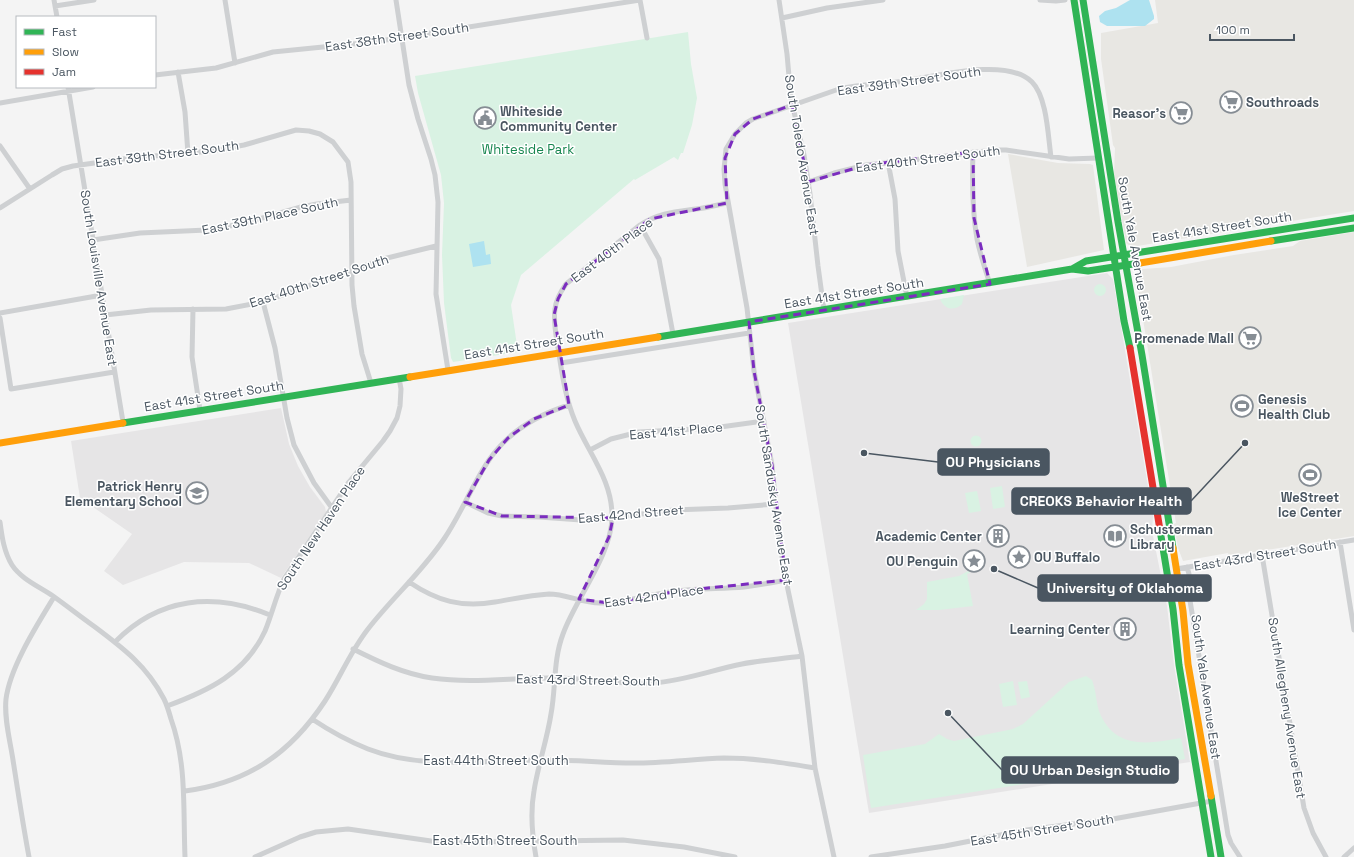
<svg xmlns="http://www.w3.org/2000/svg" width="1354" height="857" font-family="'Space Grotesk',sans-serif">
<style>
.commercial{fill:#e8e7e3}
.education{fill:#e6e5e6}
.green{fill:#d9f2e3}
.water{fill:#aee2f0}
.lines{fill:none;stroke-linecap:round;stroke-linejoin:round}
.street{stroke:#ced0d2;stroke-width:5}
.fast{stroke:#30b455;stroke-width:7}
.slow{stroke:#ff9f0a;stroke-width:7}
.jam{stroke:#e5322d;stroke-width:7}
.marked{fill:none;stroke:#7b2cbf;stroke-width:3;stroke-dasharray:8 5;stroke-linejoin:round}
.labels{text-anchor:middle;dominant-baseline:central;stroke-width:3;stroke-linejoin:round;paint-order:stroke}
.street-label{font-size:13px;fill:#4a5661;stroke:#fff}
.poi-label{font-size:13px;font-weight:bold;fill:#4a5661;stroke:#fff;text-anchor:end}
.park-label{font-size:13px;fill:#17864f;stroke:#fff}
.leader{fill:none;stroke:#4a5661;stroke-width:1.5}
.callout-dot{fill:#4a5661;stroke:#fff;stroke-width:1.5}
.callout{fill:#4a5661;stroke:#4a5661;stroke-width:1.5}
.callout-label{font-size:14px;text-anchor:middle;font-weight:bold;fill:#fff}
</style>
<rect width="100%" height="100%" fill="#f4f4f4"/>
<path class="commercial" d="M1155,0H1354V211L1131,247L1126,243L1114,174L1115,148L1113,145L1101,59V33L1158,23Z
M1008,154L1058,163L1090,164L1093,165L1104,250L1027,267Z
M1354,232V536L1229,556L1228,553L1183,561L1178,548L1174,524L1176,523L1136,276L1137,272L1143,269L1171,267L1234,255L1293,246L1300,241Z"/>
<path class="education" d="M1107,273L1113,279L1153,516L1152,531L1167,606L1174,665L1190,762L869,813L788,323Z
M281,408L289,444L298,466L310,487L325,507L326,512L281,578L249,563L184,562L123,585L104,571L132,534L80,498L71,441Z"/>
<path class="green" d="M688,32L691,64L697,98L692,125L683,153H681L678,160L674,157L635,180L634,179L521,275L511,305L518,352L453,362L451,358L444,303L442,255L444,203L441,175L418,93L415,76Z
M1094 290a6 6 0 1 1 12 0a6 6 0 1 1-12 0Z
M964,295L962,304C954,312 944,309 940,299Z
M970.5 441a5.5 5.5 0 1 1 11 0a5.5 5.5 0 1 1-11 0Z
M1002,486L1005,507L993,509L990,488Z
M977,491L981,511L969,513L965,493Z
M1013 557a6 6 0 1 1 12 0a6 6 0 1 1-12 0Z
M968 561a6 6 0 1 1 12 0a6 6 0 1 1-12 0Z
M968,571L970,572V573L967,574L973,606L939,610H916L924,604L927,599V582L959,576Z
M1086,676L1092,680C1096,690 1096,701 1099,711C1114,750 1148,744 1181,738L1185,759L871,808L863,755L925,744L939,734L947,739L954,741L1013,729L1023,724L1069,682Z
M1013,681L1017,705L1003,707L999,684Z
M1027,681L1030,697L1021,699L1018,682Z"/>
<path class="water" d="M1130,0H1149L1154,16V19L1145,26H1107L1100,22L1099,16L1105,11L1116,8Z
M484,241L486,255L490,254L491,264L473,267L469,244Z"/>
<g class="lines">
<path class="street" d="M54,0L57,17
M225,0L235,63
M396,0L409,85L418,119L431,159L435,175L438,202L436,294L448,370
M640,0L647,38
M779,0L787,54L791,99L804,155L810,194L818,266L824,310
M1040,0L1056,1L1065,0
M55,6L94,0
M782,18L827,8L883,0
M178,72L185,112L188,154
M155,75L216,68L273,52L373,42L640,0
M68,87L123,422
M0,103L93,87
M0,146L30,189
M973,152C972,181 972,210 977,239C980,254 985,269 990,284
M888,162L895,199L898,251L907,297
M808,182L834,173L866,165L931,158L993,150H1006L1069,159L1098,158
M0,208L52,175L62,169L73,166L130,158L212,151L244,145L296,130L309,131L320,134L333,142L348,162L351,182L352,285L354,306L362,354L371,383
M640,225L659,259L673,334
M93,240L140,233L207,230L241,224L301,207L317,204L351,200
M263,302L275,348L287,418L294,445L314,483L332,508
M193,309L192,357L200,410
M0,313L102,295
M105,315L151,310L226,309L263,302L383,259L436,246
M0,318L11,389L114,372
M561,363L749,333
M590,450L611,439L639,432L713,428L764,421
M465,502L488,513L502,516L539,517L581,520L602,519L673,510L728,508L775,504
M0,522C2,537 4,552 12,565C21,579 40,587 53,596C67,606 81,617 95,627C123,648 147,666 164,699C167,705 169,712 171,719C187,764 183,809 185,857
M1340,542L1354,630
M1262,555L1304,808L1313,833L1326,857
M1187,567L1189,574L1187,582L1228,835L1231,843L1240,857
M1176,569L1354,540
M409,582C437,601 462,608 495,602C513,599 531,595 549,594C566,594 582,603 600,603C626,603 651,594 677,591C699,588 722,589 744,587C758,585 772,583 786,580
M115,642C159,597 214,592 270,615
M353,649C379,662 404,674 432,678C474,684 515,677 556,678C589,678 621,685 653,683C683,681 712,670 742,664C762,660 782,659 802,656
M167,706C208,691 246,673 265,631C272,614 276,596 284,579L349,482L383,441L390,431L397,418L400,406L401,389L399,378
M312,719C330,731 348,741 368,749C422,770 483,760 540,760C571,759 602,763 634,763C664,763 694,759 724,758C755,758 785,763 815,768
M185,791C247,783 290,754 325,701C340,678 350,652 368,629C392,598 422,572 444,539C461,514 472,485 489,460C508,432 537,415 569,405
M29,857C23,825 18,792 13,760C10,740 4,719 6,699C10,667 37,625 54,597
M255,857L300,837L316,832L348,829L431,841L465,842L623,840L684,847L735,857
M536,857C532,835 530,813 534,791C538,765 547,740 551,714C556,688 553,660 563,634C576,598 611,556 612,518C613,481 589,454 575,421C565,397 562,373 558,348C556,335 553,321 555,309C556,300 561,291 566,284L640,225C659,213 674,212 696,209C707,208 717,205 727,203
M834,857L815,768L802,656L784,571L778,528L772,465L754,371L747,308L725,184L724,169L726,149L735,134L746,123L753,119L839,89C861,84 883,84 905,81C937,76 1007,57 1032,82C1047,97 1048,136 1051,157
M871,857L945,846L1026,830L1113,819L1212,801
M1344,857L1354,848"/>
<path class="fast" d="M1074,0L1124,321L1130,348
M1083,0L1118,222L1142,355L1173,548
M1271,241L1354,228
M1072,269L1086,261L1354,218
M658,337L1072,269L1088,271L1140,263
M123,423L410,377
M1160,530L1173,609L1179,665L1211,857
M1211,796L1221,857"/>
<path class="slow" d="M1140,263L1271,241
M410,377L658,337
M0,443L123,423
M1173,548L1183,611L1188,664L1211,796"/>
<path class="jam" d="M1130,348L1160,530"/>
</g>
<path class="marked" d="M792,105L808,182L866,165L973,152L974,218L990,284L749,322L754,371L772,465L786,580L679,591L609,603L579,599L609,537L613,518L502,516L465,502L489,460L508,438L534,419L569,405L554,315L558,299L566,284L650,219L727,203L725,158L735,134L753,119Z"/>
<defs>
<g id="supermarket-ring" transform="scale(1.15)"><circle r="9.5" fill="#fff" stroke="#868d94" stroke-width="1.5"/><path d="M-6-5.5h2.5l.6 2H6L4.5 2H-2.5L-4.4-4H-6ZM-1.5 3.2a1.3 1.3 0 1 0 .1 0ZM3 3.2a1.3 1.3 0 1 0 .1 0Z" fill="#868d94"/></g>
<g id="civic-ring" transform="scale(1.15)"><circle r="9.5" fill="#fff" stroke="#868d94" stroke-width="1.5"/><path d="M-.6-6.5H3V-4.5H.6V-3L4-1V1h2V6H-6V1h2V-1L-.6-3ZM-1.2 2.5V6h2.4V2.5Z" fill="#868d94"/></g>
<g id="stadium-ring" transform="scale(1.15)"><circle r="9.5" fill="#fff" stroke="#868d94" stroke-width="1.5"/><path d="M0-5a6.5 5 0 1 0 0 10a6.5 5 0 1 0 0-10ZM-3.5-1.8h7v3.6h-7Z" fill="#868d94"/></g>
<g id="school-ring" transform="scale(1.15)"><circle r="9.5" fill="#fff" stroke="#868d94" stroke-width="1.5"/><path d="M0-5L7-2L0 1L-7-2ZM-4 1L0 2.5L4 1V4Q0 6-4 4Z" fill="#868d94"/></g>
<g id="building-ring" transform="scale(1.15)"><circle r="9.5" fill="#fff" stroke="#868d94" stroke-width="1.5"/><path d="M-4-6H4V6H1V3H-1V6H-4ZM-2.5-4.3h1.7v1.8h-1.7ZM.8-4.3h1.7v1.8H.8ZM-2.5-1h1.7V.8h-1.7ZM.8-1h1.7V.8H.8Z" fill="#868d94"/></g>
<g id="library-ring" transform="scale(1.15)"><circle r="9.5" fill="#fff" stroke="#868d94" stroke-width="1.5"/><path d="M-6-4Q-3-5.5-.7-3.5V5Q-3 3-6 4ZM6-4Q3-5.5 .7-3.5V5Q3 3 6 4Z" fill="#868d94"/></g>
<g id="sight-ring" transform="scale(1.15)"><circle r="9.5" fill="#fff" stroke="#868d94" stroke-width="1.5"/><path d="M0-6L1.8-2.2L6-1.7L2.9 1.2L3.7 5.4L0 3.3L-3.7 5.4L-2.9 1.2L-6-1.7L-1.8-2.2Z" fill="#868d94"/></g>
</defs>
<g fill-rule="evenodd">
<use href="#supermarket-ring" x="1231" y="102"/>
<use href="#supermarket-ring" x="1181" y="113"/>
<use href="#civic-ring" x="485" y="118"/>
<use href="#supermarket-ring" x="1250" y="338"/>
<use href="#stadium-ring" x="1242" y="406"/>
<use href="#stadium-ring" x="1310" y="475"/>
<use href="#school-ring" x="197" y="493"/>
<use href="#building-ring" x="998" y="536"/>
<use href="#library-ring" x="1115" y="536"/>
<use href="#sight-ring" x="1019" y="557"/>
<use href="#sight-ring" x="974" y="561"/>
<use href="#building-ring" x="1125" y="629"/>
</g>
<g class="labels">
<g class="street-label">
<text transform="translate(397 37) rotate(-8)">East 38th Street South</text>
<text transform="translate(909 81) rotate(-8)">East 39th Street South</text>
<text transform="translate(167 154) rotate(-7)">East 39th Street South</text>
<text transform="translate(802 155) rotate(81)">South Toledo Avenue East</text>
<text transform="translate(928 159) rotate(-7)">East 40th Street South</text>
<text transform="translate(270 216) rotate(-12)">East 39th Place South</text>
<text transform="translate(1222 227) rotate(-9)">East 41st Street South</text>
<text transform="translate(1135 249) rotate(80)">South Yale Avenue East</text>
<text transform="translate(612 250) rotate(-37)">East 40th Place</text>
<text transform="translate(99 278) rotate(81)">South Louisville Avenue East</text>
<text transform="translate(319 281) rotate(-18)">East 40th Street South</text>
<text transform="translate(854 293) rotate(-9)">East 41st Street South</text>
<text transform="translate(534 344) rotate(-9)">East 41st Street South</text>
<text transform="translate(214 396) rotate(-9)">East 41st Street South</text>
<text transform="translate(676 431) rotate(-5)">East 41st Place</text>
<text transform="translate(774 495) rotate(81)">South Sandusky Avenue East</text>
<text transform="translate(631 514) rotate(-5)">East 42nd Street</text>
<text transform="translate(321 528) rotate(-56)">South New Haven Place</text>
<text transform="translate(1265 555) rotate(-9)">East 43rd Street South</text>
<text transform="translate(654 596) rotate(-8)">East 42nd Place</text>
<text transform="translate(588 680) rotate(1)">East 43rd Street South</text>
<text transform="translate(1206 687) rotate(82)">South Yale Avenue East</text>
<text transform="translate(1287 708) rotate(81)">South Allegheny Avenue East</text>
<text x="496" y="760">East 44th Street South</text>
<text transform="translate(1042 830) rotate(-9)">East 45th Street South</text>
<text x="505" y="840">East 45th Street South</text>
</g>
<g class="poi-label">
<text x="1246" y="102" text-anchor="start">Southroads</text>
<text x="500" y="111" text-anchor="start">Whiteside<tspan x="500" dy="15">Community Center</tspan></text>
<text x="1166" y="113">Reasor's</text>
<text x="1234" y="338">Promenade Mall</text>
<text x="1258" y="399" text-anchor="start">Genesis<tspan x="1258" dy="15">Health Club</tspan></text>
<text x="182" y="486">Patrick Henry<tspan x="182" dy="15">Elementary School</tspan></text>
<text x="1310" y="497" text-anchor="middle">WeStreet<tspan x="1310" dy="15">Ice Center</tspan></text>
<text x="1130" y="529" text-anchor="start">Schusterman<tspan x="1130" dy="15">Library</tspan></text>
<text x="982" y="536">Academic Center</text>
<text x="1034" y="557" text-anchor="start">OU Buffalo</text>
<text x="958" y="561">OU Penguin</text>
<text x="1110" y="629">Learning Center</text>
</g>
<g class="park-label">
<text x="528" y="149">Whiteside Park</text>
</g>
</g>
<path class="leader" d="M864 453L938 462M1245 443L1191 501M994 569L1038 588M948 713L1002 770"/>
<g class="callout-dot">
<circle cx="864" cy="453" r="4"/>
<circle cx="1245" cy="443" r="4"/>
<circle cx="994" cy="569" r="4"/>
<circle cx="948" cy="713" r="4"/>
</g>
<g class="callout">
<rect x="938" y="449" width="111" height="26" rx="4"/>
<rect x="1012" y="488" width="179" height="26" rx="4"/>
<rect x="1038" y="575" width="173" height="26" rx="4"/>
<rect x="1002" y="757" width="176" height="26" rx="4"/>
</g>
<g class="callout-label">
<text x="993" y="467">OU Physicians</text>
<text x="1101" y="506">CREOKS Behavior Health</text>
<text x="1125" y="593">University of Oklahoma</text>
<text x="1090" y="775">OU Urban Design Studio</text>
</g>
<rect x="16" y="16" width="140" height="72" fill="#ffffff" stroke="#b7bbc0"/>
<rect x="24" y="29" width="20" height="6" fill="#30b455" stroke="#b7bbc0"/>
<text x="52" y="36" font-size="12" fill="#4a5661">Fast</text>
<rect x="24" y="49" width="20" height="6" fill="#ff9f0a" stroke="#b7bbc0"/>
<text x="52" y="56" font-size="12" fill="#4a5661">Slow</text>
<rect x="24" y="69" width="20" height="6" fill="#e5322d" stroke="#b7bbc0"/>
<text x="52" y="76" font-size="12" fill="#4a5661">Jam</text>
<path d="M1210 34v6h84v-6" fill="none" stroke="#4a5661" stroke-width="2"/>
<text x="1216" y="34" font-size="12" fill="#4a5661" stroke="#ffffff" stroke-width="3" paint-order="stroke">100 m</text>
</svg>
